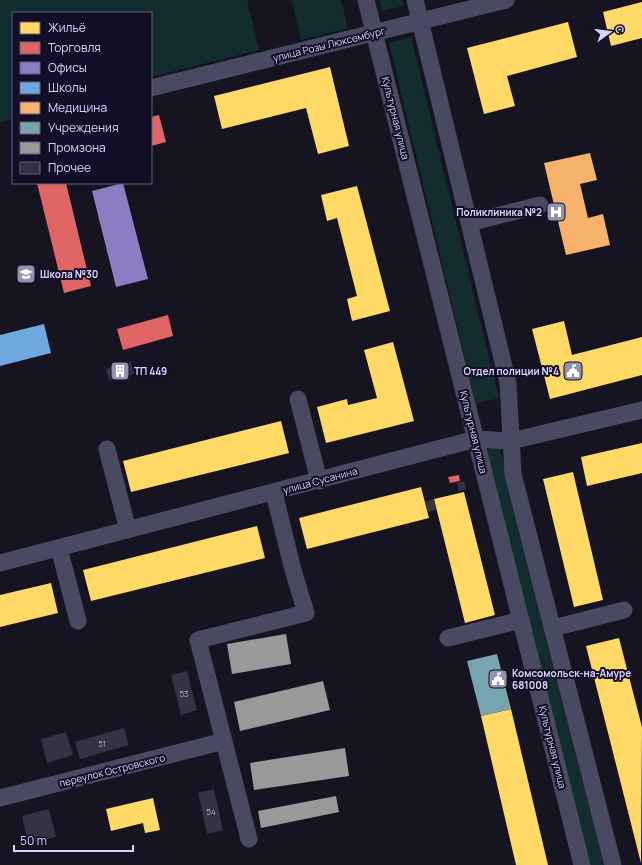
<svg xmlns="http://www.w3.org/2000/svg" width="642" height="865" font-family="Manrope,sans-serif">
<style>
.green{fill:#132c2d}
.homes{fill:#ffd966}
.shops{fill:#e06666}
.offices{fill:#8e7cc3}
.schools{fill:#6fa8dc}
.health{fill:#f6b26b}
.public{fill:#76a5af}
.industry{fill:#999}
.building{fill:#343243}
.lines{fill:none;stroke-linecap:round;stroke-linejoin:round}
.minor{stroke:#4a4962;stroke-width:17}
.labels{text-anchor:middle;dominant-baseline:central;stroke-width:4;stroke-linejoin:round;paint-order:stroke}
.number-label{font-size:8px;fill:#b0acd0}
.street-label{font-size:10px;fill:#d9d4ff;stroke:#130f26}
.poi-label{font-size:10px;font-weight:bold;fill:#d9d4ff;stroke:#130f26;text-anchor:start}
</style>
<rect width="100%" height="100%" fill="#161421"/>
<path class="green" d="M0,0H247L259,50L151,77V13H13V119L0,123Z
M292,0H341L348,28L301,40Z
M379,0H402L404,6L382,11Z
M411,37L499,398L476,404L389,43Z
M490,448H499L501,453L604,865H588L487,451Z"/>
<path class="homes" d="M642,2V38L611,46L603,12Z
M568,22L577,57L507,76L515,106L484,114L467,48Z
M330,67L349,146L318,154L306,108L222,129L214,96Z
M357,186L390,311L352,321L347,299L357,296L337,218L327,221L321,195Z
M564,321L572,355L642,337V375L550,399L532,329Z
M393,342L414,421L326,443L317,407L347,399L348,405L377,398L364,350Z
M281,421L289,453L131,492L123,461Z
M642,443V473L587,486L581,457Z
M573,472L603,600L574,607L543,479Z
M421,487L429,518L307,549L299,518Z
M464,492L495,615L465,623L434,499Z
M257,526L265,558L91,601L83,570Z
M51,583L58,613L0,627V595Z
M619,638L642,727L641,863L586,646Z
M511,709L548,865H516L481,716Z
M153,798L160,830L145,833L143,823L111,831L106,809Z"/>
<path class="shops" d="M159,115L166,142L151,146V117Z
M37,183H66L91,286L64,293Z
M168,315L173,336L123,350L117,329Z
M459,475L460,481L450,483L448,477Z"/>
<path class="offices" d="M123,183L148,279L116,287L92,191Z"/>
<path class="schools" d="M44,324L51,353L0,366V335Z"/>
<path class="health" d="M590,153L597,180L580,184L588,218L603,214L610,245L566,255L544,163Z"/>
<path class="public" d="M497,654L511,709L481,716L467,661Z"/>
<path class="industry" d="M286,634L291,664L232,674L227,644Z
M323,681L330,710L240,731L234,702Z
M345,748L349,776L254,790L250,763Z
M336,796L339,812L261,828L258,811Z"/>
<path class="building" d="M131,362L134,374L109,380L106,369Z
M464,481L466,489L459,491L457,483Z
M434,499L436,510L428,512L425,502Z
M187,671L197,710L181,715L171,675Z
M124,728L129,745L80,759L75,742Z
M66,732L73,755L47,763L41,739Z
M214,789L223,830L207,834L198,793Z
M49,809L56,837L28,843L22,816Z"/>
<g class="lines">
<path class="minor" d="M366,0L582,865
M415,0L508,383L513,474L613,865
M151,88L506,0
M469,223L540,205
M298,399L319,481
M107,449L128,530
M59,548L78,621
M0,563L476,439L511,441L642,410
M553,628L624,610
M448,638L521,620
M0,798L224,741
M249,839L198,640L306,613L293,570L274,493"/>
</g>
<defs>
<g id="hospital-square" transform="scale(1)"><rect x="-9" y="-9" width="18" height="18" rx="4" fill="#9591b1" stroke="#130f26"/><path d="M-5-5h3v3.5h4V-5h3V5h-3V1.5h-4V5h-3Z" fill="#fff"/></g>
<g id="school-square" transform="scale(1)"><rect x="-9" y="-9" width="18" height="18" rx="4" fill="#9591b1" stroke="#130f26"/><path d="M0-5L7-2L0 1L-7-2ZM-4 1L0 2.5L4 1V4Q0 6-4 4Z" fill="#fff"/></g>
<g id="building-square" transform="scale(1)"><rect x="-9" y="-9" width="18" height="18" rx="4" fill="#9591b1" stroke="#130f26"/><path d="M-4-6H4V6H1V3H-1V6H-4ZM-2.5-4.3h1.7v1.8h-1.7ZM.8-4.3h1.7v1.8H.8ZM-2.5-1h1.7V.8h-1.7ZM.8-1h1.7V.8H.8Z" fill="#fff"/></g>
<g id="civic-square" transform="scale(1)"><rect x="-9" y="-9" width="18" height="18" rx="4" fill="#9591b1" stroke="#130f26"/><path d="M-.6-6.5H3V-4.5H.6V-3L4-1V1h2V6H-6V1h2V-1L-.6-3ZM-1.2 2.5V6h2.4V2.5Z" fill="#fff"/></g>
</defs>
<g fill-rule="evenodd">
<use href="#hospital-square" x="556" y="212"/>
<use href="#school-square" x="26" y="274"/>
<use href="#building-square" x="120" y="371"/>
<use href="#civic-square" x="573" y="371"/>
<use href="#civic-square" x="498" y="679"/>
</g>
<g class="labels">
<g class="number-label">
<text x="184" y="693">53</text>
<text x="102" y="743">51</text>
<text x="211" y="811">54</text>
</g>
<g class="street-label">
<text transform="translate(329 44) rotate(-14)">улица Розы Люксембург</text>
<text transform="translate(396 118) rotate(76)">Культурная улица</text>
<text transform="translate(474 432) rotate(76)">Культурная улица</text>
<text transform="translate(320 480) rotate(-15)">улица Сусанина</text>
<text transform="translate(553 747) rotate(76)">Культурная улица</text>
<text transform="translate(112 770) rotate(-14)">переулок Островского</text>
</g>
<g class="poi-label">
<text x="542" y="212" text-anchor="end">Поликлиника №2</text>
<text x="40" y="274">Школа №30</text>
<text x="134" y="371">ТП 449</text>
<text x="559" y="371" text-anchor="end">Отдел полиции №4</text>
<text x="512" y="673">Комсомольск-на-Амуре<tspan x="512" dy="12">681008</tspan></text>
</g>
</g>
<rect x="12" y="12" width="140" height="172" fill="#130f26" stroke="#625e7d"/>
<rect x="20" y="22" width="20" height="12" fill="#ffd966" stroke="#625e7d"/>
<text x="48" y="32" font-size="12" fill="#d9d4ff">Жильё</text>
<rect x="20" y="42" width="20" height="12" fill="#e06666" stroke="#625e7d"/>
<text x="48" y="52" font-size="12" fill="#d9d4ff">Торговля</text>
<rect x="20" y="62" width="20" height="12" fill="#8e7cc3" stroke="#625e7d"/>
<text x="48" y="72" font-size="12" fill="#d9d4ff">Офисы</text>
<rect x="20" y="82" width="20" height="12" fill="#6fa8dc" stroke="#625e7d"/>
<text x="48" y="92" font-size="12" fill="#d9d4ff">Школы</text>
<rect x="20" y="102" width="20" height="12" fill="#f6b26b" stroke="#625e7d"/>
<text x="48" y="112" font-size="12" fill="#d9d4ff">Медицина</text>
<rect x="20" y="122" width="20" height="12" fill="#76a5af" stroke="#625e7d"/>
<text x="48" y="132" font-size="12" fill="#d9d4ff">Учреждения</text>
<rect x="20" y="142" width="20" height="12" fill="#999999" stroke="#625e7d"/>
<text x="48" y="152" font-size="12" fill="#d9d4ff">Промзона</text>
<rect x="20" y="162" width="20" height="12" fill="#343243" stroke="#625e7d"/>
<text x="48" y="172" font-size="12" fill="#d9d4ff">Прочее</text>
<g transform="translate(610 32) rotate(76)" stroke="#130f26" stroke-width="3" paint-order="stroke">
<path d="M0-3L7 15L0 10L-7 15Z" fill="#d9d4ff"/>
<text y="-6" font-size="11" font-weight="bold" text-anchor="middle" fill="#d9d4ff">С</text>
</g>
<path d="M14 845v6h119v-6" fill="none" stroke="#d9d4ff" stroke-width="2"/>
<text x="20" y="845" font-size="12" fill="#d9d4ff" stroke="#130f26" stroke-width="3" paint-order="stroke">50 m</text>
</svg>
